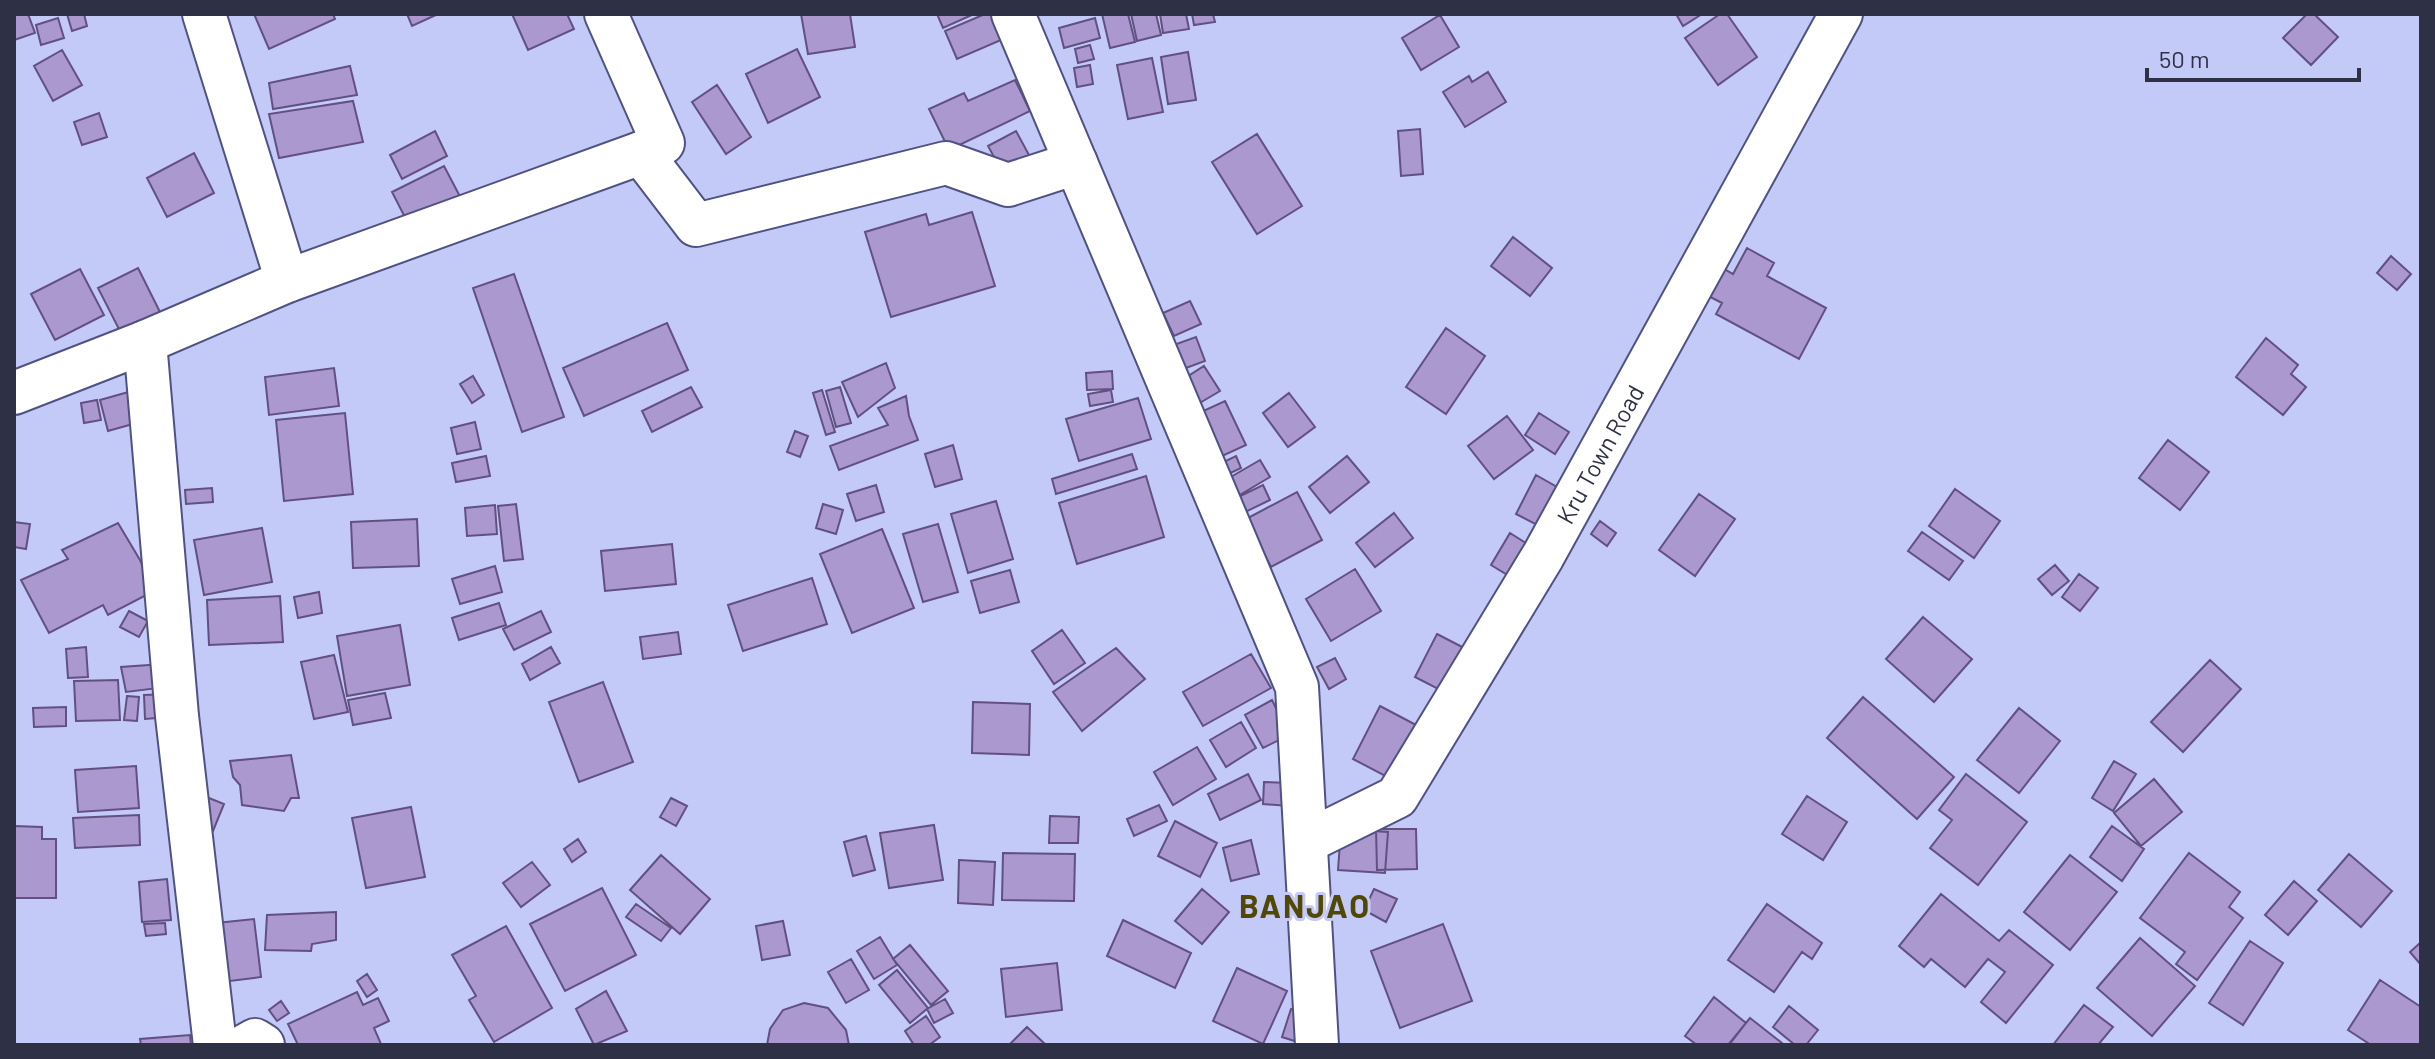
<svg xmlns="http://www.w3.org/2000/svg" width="2435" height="1059" font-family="Barlow,sans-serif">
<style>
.building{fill:#ab98ce;stroke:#625081;stroke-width:2}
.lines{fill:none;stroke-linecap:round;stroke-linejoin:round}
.minor-casing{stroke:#4f5283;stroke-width:46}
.minor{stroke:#fff;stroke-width:42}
.labels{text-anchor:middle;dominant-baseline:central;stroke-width:6;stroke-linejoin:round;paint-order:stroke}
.street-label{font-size:24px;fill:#2e3046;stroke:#c4caf7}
.district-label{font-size:32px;font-weight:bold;letter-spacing:2px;fill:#524805;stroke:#c4caf7}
</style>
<rect width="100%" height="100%" fill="#c4caf7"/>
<path class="building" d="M14,14H28L35,33L14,40Z
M67,14H84L87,26L72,31Z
M254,14H333L335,19L269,49Z
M407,14H438L412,26Z
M512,14H567L574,29L528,50Z
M801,14H850L855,47L808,54Z
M937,14H974L943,28Z
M985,14H998L1008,37L957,59L945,31Z
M1102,14H1128L1135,42L1110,48Z
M1131,14H1156L1161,35L1137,41Z
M1160,14H1186L1189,29L1163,33Z
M1192,14H1213L1215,22L1194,25Z
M1676,14H1702L1683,26Z
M1720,14H1727L1757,57L1718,85L1685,38Z
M2307,14H2314L2338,37L2311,65L2283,38Z
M1440,15L1459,47L1421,70L1402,38Z
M58,18L64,38L41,45L36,25Z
M1095,18L1100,38L1064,48L1059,28Z
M1090,45L1094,59L1078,63L1075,49Z
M797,49L820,97L768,123L746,74Z
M62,50L82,85L53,101L34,66Z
M1188,52L1196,100L1168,104L1161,57Z
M1152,58L1163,112L1128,119L1117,65Z
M1090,65L1093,84L1077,87L1074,68Z
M350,66L357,95L273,109L269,83Z
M1488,72L1506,102L1465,127L1443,92L1469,76L1472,82Z
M1015,80L1030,111L949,150L929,109L964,93L968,101Z
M717,85L751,137L726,154L692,102Z
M353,101L363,142L279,158L269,114Z
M99,113L107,137L82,145L74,122Z
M1420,129L1423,174L1401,176L1398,131Z
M435,131L447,156L402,179L390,155Z
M1016,131L1029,155L1001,170L988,146Z
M1257,134L1302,206L1257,234L1212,162Z
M194,153L214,193L167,217L147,178Z
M444,166L465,206L413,233L392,192Z
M972,212L995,286L891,317L865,232L926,214L929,225Z
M1513,237L1552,268L1530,296L1491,266Z
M1747,248L1774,263L1767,276L1826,308L1799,359L1716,314L1722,303L1693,288L1709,260L1733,274Z
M2391,256L2411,274L2397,290L2377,273Z
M138,268L164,320L125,341L98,288Z
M80,269L104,315L55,340L31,294Z
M514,274L564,417L522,432L473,288Z
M1190,301L1201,324L1174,336L1163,313Z
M667,323L688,370L584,416L563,368Z
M1446,328L1485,356L1446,414L1406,387Z
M1196,337L1205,361L1178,371L1168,347Z
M2266,338L2298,365L2291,374L2306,387L2283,415L2236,377Z
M886,363L895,388L858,417L842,382Z
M1204,366L1220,391L1198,404L1182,380Z
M334,368L339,406L269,415L265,377Z
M1112,371L1113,389L1087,390L1086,373Z
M473,376L484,395L472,403L460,384Z
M691,387L702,407L652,432L642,411Z
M840,387L851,423L836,427L826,391Z
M139,389L147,420L108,431L100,400Z
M822,390L835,432L826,435L813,393Z
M1111,390L1113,402L1090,406L1088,394Z
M1289,393L1315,427L1288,447L1263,413Z
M906,396L909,416L918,440L839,470L830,446L888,425L878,408Z
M1138,398L1151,439L1079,461L1066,419Z
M97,400L101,420L84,423L81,403Z
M1225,401L1246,445L1209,462L1188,418Z
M345,413L353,494L284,501L276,420Z
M1539,413L1569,432L1555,454L1525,435Z
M1507,416L1533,450L1494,479L1468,446Z
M475,422L481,449L457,454L451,428Z
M795,431L808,436L800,457L787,452Z
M2168,440L2209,472L2180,510L2139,478Z
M953,445L962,479L935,487L925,454Z
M1132,454L1137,469L1056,494L1052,479Z
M486,456L490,476L456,482L452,463Z
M1236,456L1241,468L1214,481L1209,469Z
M1347,456L1369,482L1330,513L1309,487Z
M1260,460L1270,477L1228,502L1217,485Z
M1536,475L1564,491L1545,529L1516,514Z
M1146,476L1164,537L1077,564L1059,503Z
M876,485L884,512L856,521L847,494Z
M1263,485L1270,500L1239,515L1232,500Z
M212,488L213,502L186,504L185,490Z
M1955,489L2000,521L1974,558L1929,526Z
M1297,492L1322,540L1271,567L1246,519Z
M1699,494L1735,519L1695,576L1659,550Z
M996,501L1013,559L968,573L951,514Z
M516,504L523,559L504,561L498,506Z
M823,504L843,510L836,534L816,528Z
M495,505L497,534L467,536L465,508Z
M1394,513L1413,538L1375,567L1356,543Z
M417,519L419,566L353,568L351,522Z
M1600,521L1616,533L1607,546L1591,534Z
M14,522L30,524L26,549L14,547Z
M118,523L140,560L154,591L108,615L103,605L49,633L21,580L68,559L62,550Z
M938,524L958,592L923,602L903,534Z
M262,528L272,582L204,595L194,540Z
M882,529L914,608L852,633L820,554Z
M1922,532L1963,561L1949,580L1908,551Z
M1510,533L1537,550L1519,582L1491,565Z
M672,544L676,584L605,591L601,551Z
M2055,565L2069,581L2052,595L2038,579Z
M495,566L502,592L460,604L452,579Z
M1355,569L1381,611L1331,641L1306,599Z
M1010,570L1019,602L980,613L971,581Z
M2079,574L2098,588L2080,611L2062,597Z
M812,578L827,624L743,651L728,605Z
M319,592L322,613L298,618L294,597Z
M280,596L283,642L209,645L207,600Z
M499,603L506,625L459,640L452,618Z
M129,611L148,621L139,637L120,627Z
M541,611L551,632L514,650L503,629Z
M1923,617L1972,659L1934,702L1886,659Z
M400,625L410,685L347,696L337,636Z
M1062,630L1085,663L1054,684L1032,651Z
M678,632L681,654L643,659L640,637Z
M1437,634L1470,651L1448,694L1415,677Z
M86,647L88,677L68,678L66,649Z
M551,647L560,663L530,680L522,664Z
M1116,648L1145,679L1082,731L1053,692Z
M1251,654L1271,688L1203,726L1183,692Z
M334,655L348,712L314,719L301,662Z
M1335,658L1346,679L1329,689L1317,667Z
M2210,660L2241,689L2183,752L2151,722Z
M163,664L167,687L126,692L121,667Z
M118,680L120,720L76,721L74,681Z
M603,682L633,762L579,782L549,702Z
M385,693L391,718L353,725L348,700Z
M169,694L170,717L145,719L144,695Z
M127,696L139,697L137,721L124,720Z
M1863,697L1954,777L1917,819L1827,738Z
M1272,700L1289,735L1263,748L1245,715Z
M973,702L1030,704L1029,755L972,753Z
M1380,706L1418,726L1391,779L1353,759Z
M66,707V726L34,727L33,708Z
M2019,708L2060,741L2019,793L1977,760Z
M1241,722L1256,748L1226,767L1210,740Z
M1197,747L1216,779L1173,805L1154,772Z
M291,755L299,798H291L284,811L242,805L240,785L233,777L230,761Z
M2114,761L2136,774L2113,811L2092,798Z
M136,766L139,808L78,812L75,770Z
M1248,774L1261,800L1220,820L1208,794Z
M1966,774L2027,822L1978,885L1930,848L1952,820L1939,810Z
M2154,779L2182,812L2141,846L2114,813Z
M1264,782L1290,783L1289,806L1263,804Z
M204,796L224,804L213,831L193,823Z
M1807,796L1847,822L1823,860L1782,834Z
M671,798L687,806L676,826L660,817Z
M1159,805L1167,821L1134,836L1127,819Z
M411,807L425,877L366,888L352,818Z
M139,815L140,845L75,848L73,818Z
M1050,816L1079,817L1078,843H1049Z
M1175,821L1217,843L1200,877L1158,856Z
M934,825L943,880L889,888L880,833Z
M14,826L42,827V839H56V898H14Z
M2112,826L2144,849L2122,881L2090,857Z
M1341,829L1388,832L1385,873L1338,870Z
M1376,829H1416L1417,869L1377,870Z
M866,836L875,870L853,876L844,842Z
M578,839L586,852L572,862L564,849Z
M1251,840L1259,874L1231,881L1223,848Z
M1003,853L1075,854L1074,901L1002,900Z
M2189,853L2240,892L2229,907L2243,918L2197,980L2176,964L2185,952L2140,918Z
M2349,854L2392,891L2361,927L2318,890Z
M661,855L710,899L680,934L630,890Z
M2070,855L2117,892L2070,950L2024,912Z
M959,860L995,862L993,905L958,903Z
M532,862L550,885L521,907L503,883Z
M167,879L171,920L142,922L139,882Z
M2294,881L2317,901L2288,935L2265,915Z
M602,888L636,955L565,991L530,924Z
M1202,889L1229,912L1202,944L1175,921Z
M1374,889L1397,899L1386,922L1364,910Z
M1941,894L1999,941L2009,930L2053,965L2006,1023L1981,1002L2005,972L1988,959L1965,987L1931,959L1924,967L1899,946Z
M636,904L671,928L661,941L626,917Z
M1767,904L1822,943L1812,959L1802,952L1774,992L1728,960Z
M336,912V940L312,944L311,951L265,950L267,915Z
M254,919L261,977L214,983L207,924Z
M1123,920L1191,953L1175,988L1107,956Z
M783,921L790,955L762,960L756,926Z
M165,923L166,934L146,936L144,924Z
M1443,924L1472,1001L1400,1028L1371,951Z
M506,926L552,1008L494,1042L469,1000L476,996L452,955Z
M880,937L897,965L874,979L857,951Z
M2140,938L2195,986L2152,1036L2097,988Z
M2250,941L2283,963L2243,1025L2209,1003Z
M2421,942V965L2410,952Z
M910,945L948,991L931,1005L893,959Z
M851,959L869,990L846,1003L828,972Z
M1057,963L1062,1010L1006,1017L1001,969Z
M1237,968L1287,991L1263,1044L1213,1021Z
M897,970L928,1008L910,1023L879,985Z
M367,974L377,990L367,997L357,981Z
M2380,980L2421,1007V1045H2371L2348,1030Z
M606,991L627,1031L594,1045L576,1009Z
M357,992L363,1005L378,998L389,1021L374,1028L381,1044L298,1045L288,1024Z
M1714,997L1746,1023L1729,1045H1697L1685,1036Z
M945,999L953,1013L934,1023L927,1009Z
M281,1001L289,1013L277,1021L269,1010Z
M804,1003L828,1008L846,1030L849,1045H767L770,1029L783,1010Z
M2084,1005L2113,1027L2098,1045H2053Z
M1789,1006L1818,1030L1806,1045H1795L1773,1027Z
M1291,1009L1318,1018L1307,1045L1282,1037Z
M926,1016L940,1037L929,1045H914L905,1031Z
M1750,1018L1782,1043L1780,1045H1728Z
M1027,1027L1046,1045H1009Z
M190,1035L191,1045H141L140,1039Z"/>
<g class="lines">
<g class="minor-casing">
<g id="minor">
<path d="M204,14L287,281"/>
<path d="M1013,14L1297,687L1317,1045"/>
<path d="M641,153L696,225L946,163L1008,185L1076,163"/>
<path d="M145,342L177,716L215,1045"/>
<path d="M14,393L145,342L287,281L641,153L663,143L606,14"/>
<path id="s1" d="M1306,842L1397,797L1543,556L1841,14"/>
<path d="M246,1045L255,1040L263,1045"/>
</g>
</g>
<use href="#minor" class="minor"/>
</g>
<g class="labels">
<g class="street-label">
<text stroke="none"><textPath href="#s1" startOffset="500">Kru Town Road</textPath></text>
</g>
<g class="district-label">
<text x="1305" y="905">BANJAO</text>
</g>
</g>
<rect width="2435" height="1059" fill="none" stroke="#2e3046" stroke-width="32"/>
<path d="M2147 68v12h212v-12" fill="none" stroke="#2e3046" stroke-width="4"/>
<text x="2159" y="68" font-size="24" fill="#2e3046" stroke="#c4caf7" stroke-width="6" paint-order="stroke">50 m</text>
</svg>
